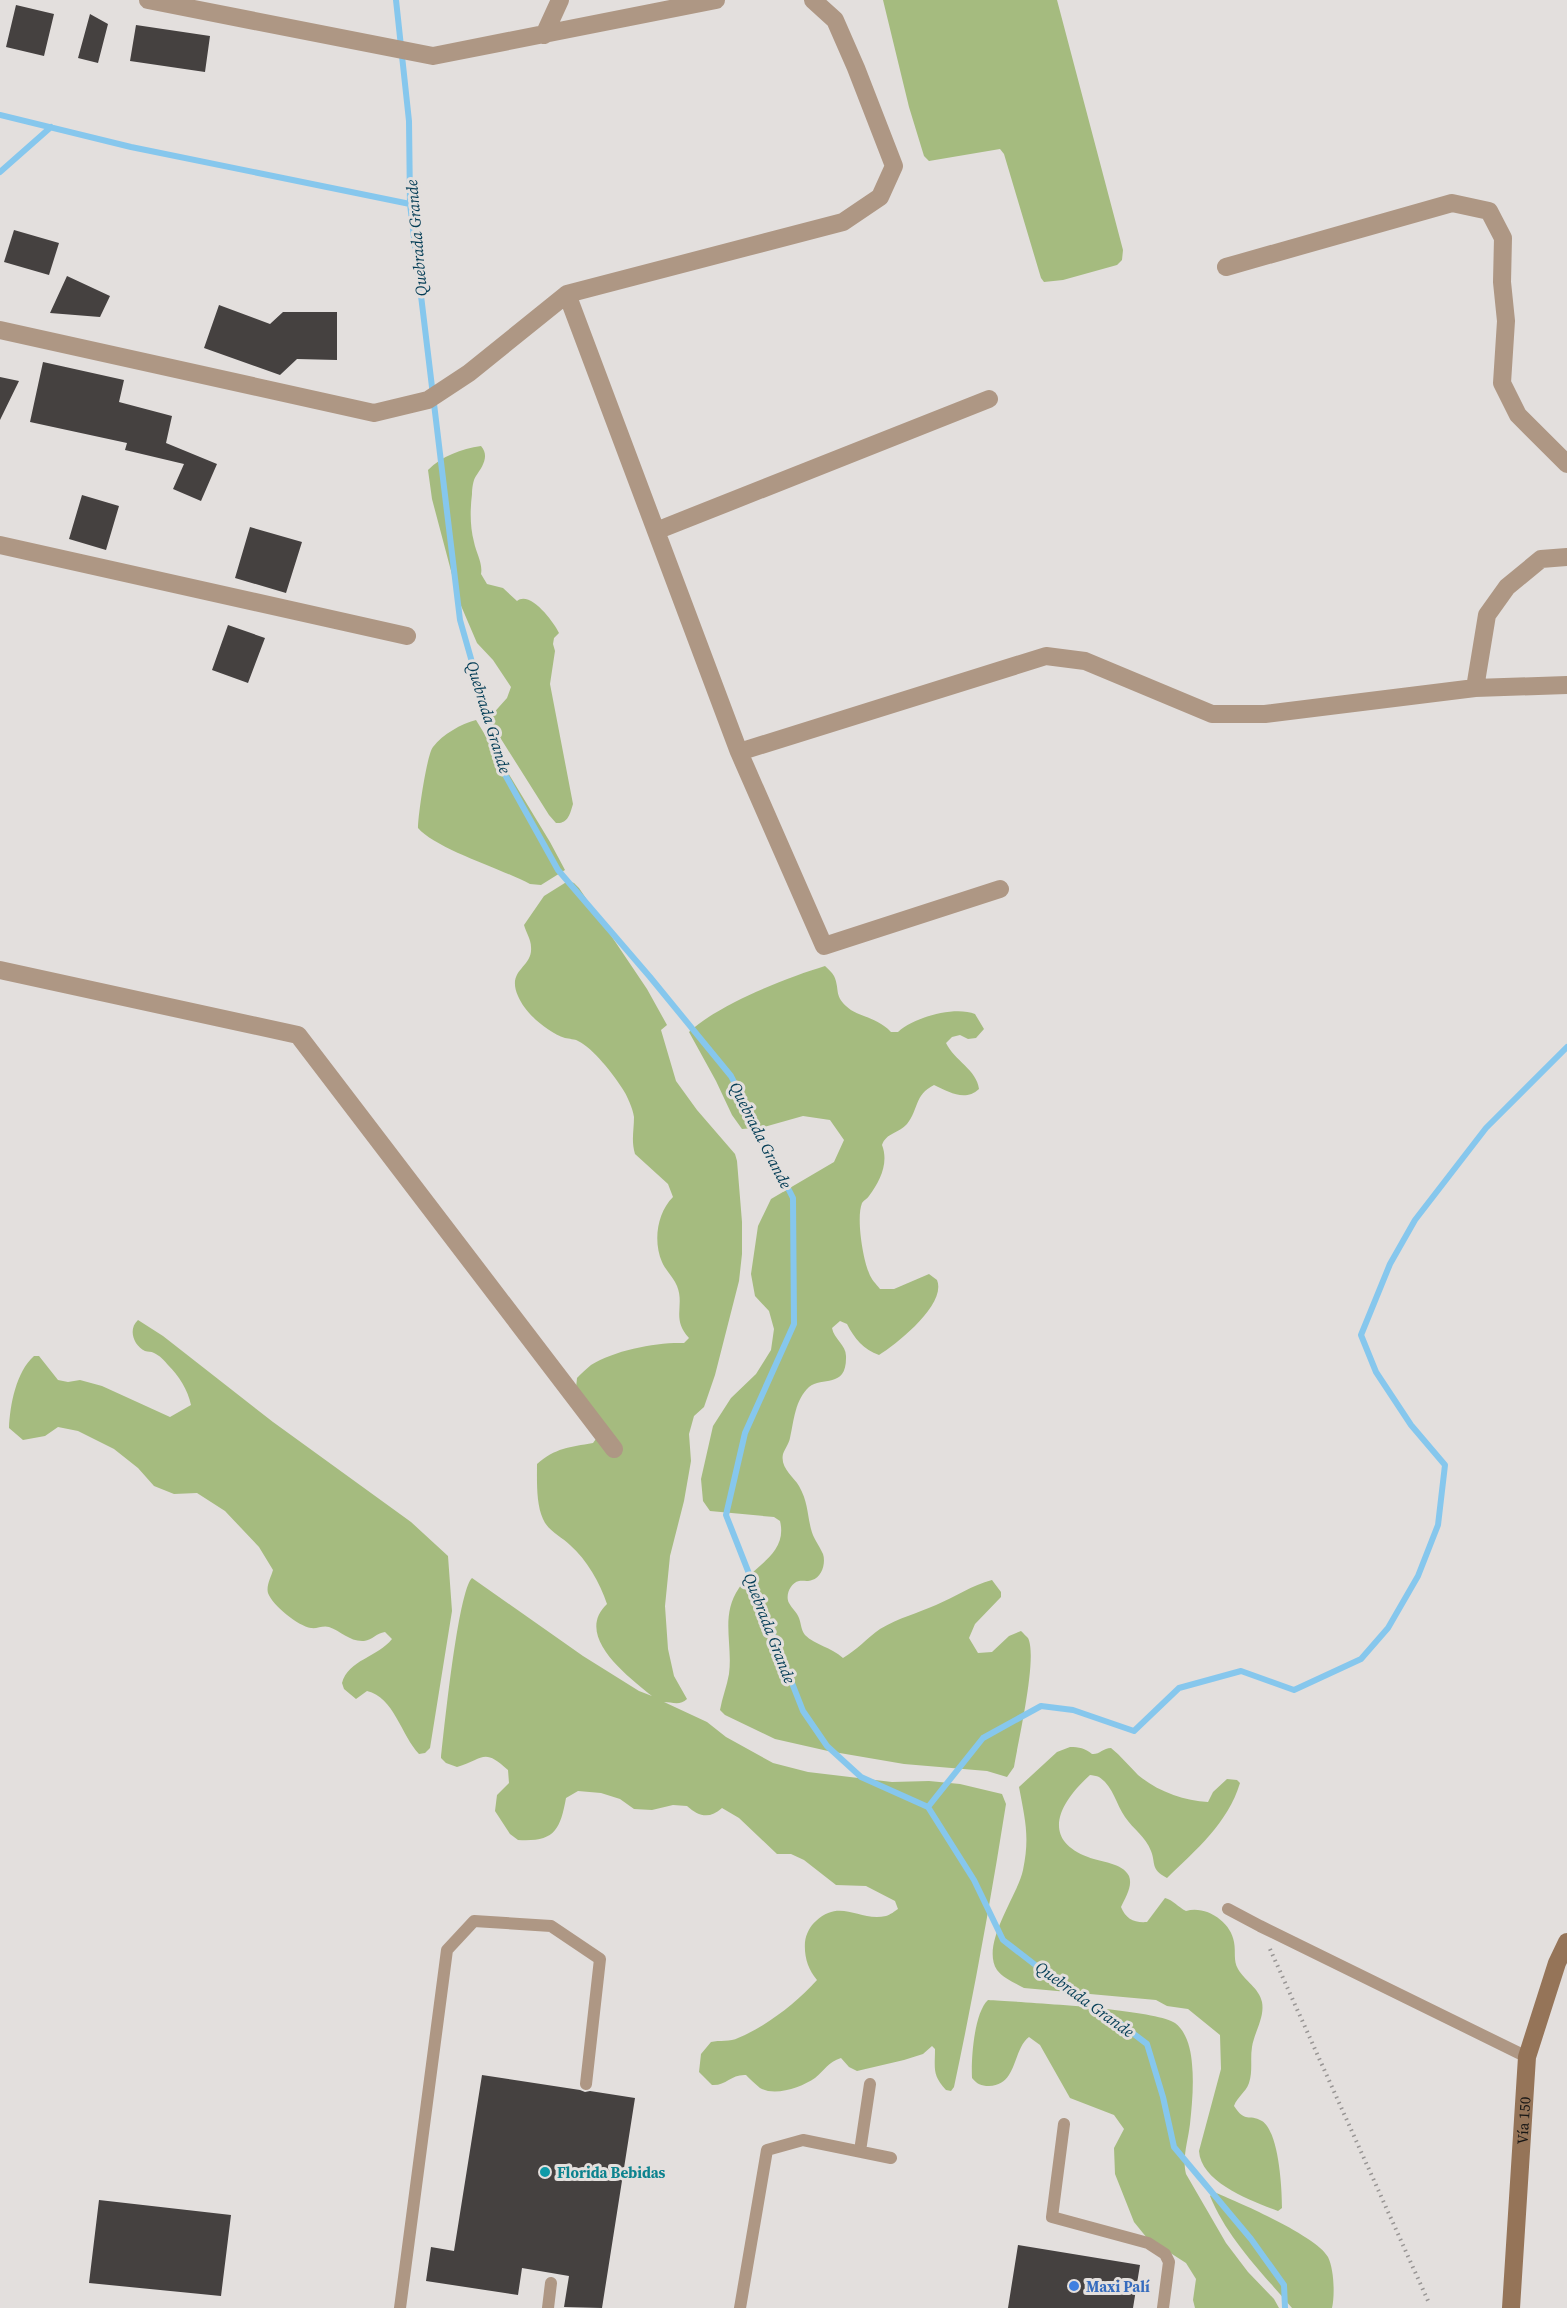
<svg xmlns="http://www.w3.org/2000/svg" width="1567" height="2308" font-family="'Source Serif 4',serif">
<style>
.forest{fill:#a5bb7f}
.lines{fill:none;stroke-linecap:round;stroke-linejoin:round}
.stream{stroke:#86c7ed;stroke-width:6}
.building{fill:#454140}
.path{stroke:#989594;stroke-width:4;stroke-dasharray:1.5 4.5;stroke-linecap:butt}
.service{stroke:#ae9784;stroke-width:12}
.minor{stroke:#ae9784;stroke-width:18}
.secondary{stroke:#957458;stroke-width:18}
.culture-dot{fill:#0f9aa8;stroke:#e3dfdd;stroke-width:2}
.shop-dot{fill:#3f7fe0;stroke:#e3dfdd;stroke-width:2}
.labels{text-anchor:middle;dominant-baseline:central;stroke-width:6;stroke-linejoin:round;paint-order:stroke}
.street-label{font-size:15px;fill:#171615;stroke:#e3dfdd}
.culture-label{font-size:15px;font-weight:bold;fill:#0d838f;stroke:#e3dfdd;text-anchor:start}
.shop-label{font-size:15px;font-weight:bold;fill:#366cbe;stroke:#e3dfdd;text-anchor:start}
.water-label{font-size:16px;font-style:italic;fill:#043d56;stroke:#e3dfdd}
</style>
<rect width="100%" height="100%" fill="#e3dfdd"/>
<path class="forest" d="M883,0H1057L1123,250L1122,260L1117,265L1063,280L1044,282L1041,278L1004,154L1000,149L929,161L924,156L909,107Z
M481,446C490,456 482,467 476,476C473,480 472,489 472,494C470,510 470,527 474,542C476,553 483,563 481,574L487,584L503,588L517,601C530,590 554,622 559,633L554,638L553,644L555,651L550,684L573,804C570,814 568,824 556,823L549,815L491,723L490,717L507,698L511,687L493,660L477,643L459,601L432,499L428,470C442,456 461,449 481,446Z
M476,720L550,842L565,870L541,885L530,884C502,869 436,849 418,828C418,815 427,754 433,747C443,734 461,724 476,720Z
M568,881L574,883L579,888L647,989L667,1025L661,1030L676,1081L697,1110L735,1154L737,1161L742,1222V1254L739,1281L715,1375L704,1407L694,1416L689,1434L691,1461L684,1501L670,1556L665,1606L668,1649L674,1676L687,1699C680,1706 672,1702 664,1702L707,1722L726,1737L773,1763L808,1772L892,1782L929,1781L960,1784L1002,1794L1006,1804C991,1899 974,1993 954,2087L951,2091L946,2090C932,2075 935,2069 935,2049L932,2046L923,2054L904,2060L857,2071L849,2067L841,2058C828,2062 825,2070 815,2078C802,2087 775,2097 760,2088C755,2084 750,2079 746,2075C731,2074 726,2086 712,2085L699,2072L701,2054L711,2042C719,2040 731,2042 738,2038C767,2026 796,2003 817,1980C808,1969 804,1957 805,1942C806,1934 810,1926 816,1921C841,1898 859,1922 886,1916C890,1915 895,1911 898,1909L895,1901L866,1886L836,1885L804,1860L791,1854H777L739,1818L722,1808C710,1819 699,1817 687,1806L673,1805L652,1810L634,1809L620,1799L601,1793L578,1791L566,1798C560,1831 554,1842 518,1840L510,1834L495,1811L497,1795L509,1783L508,1770C483,1747 484,1759 457,1767L446,1763L441,1758C444,1731 458,1591 472,1578L583,1656L639,1691L652,1696C629,1677 573,1636 607,1604C600,1583 587,1560 570,1545C562,1537 548,1531 543,1519C536,1504 537,1481 537,1464C555,1448 570,1447 593,1443L601,1432L576,1388L577,1378C581,1374 586,1369 591,1365C615,1350 657,1342 684,1343L689,1338C671,1319 685,1306 677,1286C674,1278 666,1271 662,1262C653,1241 657,1213 673,1197L668,1184L635,1154C631,1141 634,1130 634,1117C633,1109 627,1095 622,1088C613,1074 593,1048 578,1041C575,1039 569,1039 565,1038C547,1032 525,1013 518,996C506,969 533,968 531,947C531,940 526,932 524,925L544,896Z
M825,966C828,969 832,972 834,976C840,989 834,995 846,1006C857,1017 876,1016 891,1032H898C914,1017 955,1006 975,1014L984,1029L976,1038L968,1039L960,1035L952,1037L946,1043C954,1060 977,1070 979,1089C965,1102 949,1092 934,1085C914,1095 919,1109 907,1124C899,1133 886,1133 882,1145C889,1163 880,1181 869,1196C867,1199 864,1200 862,1203C856,1218 863,1259 869,1273C871,1279 876,1284 880,1289H894L929,1274L937,1280C947,1304 897,1344 879,1355C864,1350 854,1338 847,1324L840,1321L832,1328C834,1339 846,1345 846,1356C847,1389 822,1376 809,1387C795,1400 794,1420 790,1438C789,1443 785,1449 783,1454C780,1468 793,1476 799,1486C808,1502 807,1513 811,1529C813,1538 819,1545 823,1554C826,1563 822,1577 812,1580C807,1582 803,1580 799,1581C790,1583 785,1596 789,1603C792,1609 797,1612 799,1618C801,1623 801,1630 805,1635C815,1645 831,1647 843,1658C857,1650 867,1638 880,1629C900,1617 916,1614 936,1605C955,1597 972,1585 992,1580L1001,1592V1597L975,1624L969,1638L978,1653L992,1652L1009,1636L1021,1631C1024,1634 1026,1636 1028,1638C1038,1657 1018,1742 1014,1767L1007,1777L987,1771L904,1764L828,1751L775,1739L725,1715L720,1710C722,1698 727,1686 729,1674C733,1643 720,1616 739,1588C754,1565 788,1554 780,1521L774,1517L710,1511L703,1501L701,1479L713,1426L731,1398L756,1374L771,1350L774,1329L769,1311L755,1296L751,1274L758,1226L771,1199L834,1162L844,1140L830,1120L803,1116L764,1127L742,1129L732,1115L716,1081L689,1032C719,1004 786,978 825,966Z
M138,1320L163,1336L273,1422L411,1522L448,1556L452,1611L430,1748L425,1753L419,1754C401,1735 394,1697 367,1691L356,1699L344,1689L342,1683C348,1660 378,1657 392,1639L385,1632C376,1633 373,1640 364,1641C350,1642 341,1631 329,1627C323,1625 317,1629 311,1628C298,1626 272,1605 268,1593C266,1586 271,1577 273,1570L259,1547L225,1511L197,1493L174,1494L154,1486L138,1468L114,1449L78,1431L58,1427L45,1436L23,1440L9,1428C10,1405 16,1372 34,1356H39L58,1380L68,1382L80,1380L102,1386L170,1417L191,1405C188,1390 179,1376 168,1365C165,1361 159,1355 154,1353C151,1351 148,1352 145,1351C133,1345 128,1329 138,1320Z
M1070,1747C1079,1747 1085,1748 1092,1754C1099,1755 1103,1748 1111,1748C1121,1756 1129,1766 1138,1775C1157,1791 1184,1801 1208,1802L1213,1792L1227,1779L1237,1780L1240,1783C1228,1823 1196,1850 1167,1878C1150,1869 1156,1863 1151,1851C1146,1837 1133,1829 1125,1817C1116,1804 1113,1786 1099,1777C1097,1776 1092,1775 1090,1775C1062,1800 1038,1838 1088,1857C1100,1862 1123,1863 1129,1876C1133,1886 1125,1898 1121,1907C1126,1919 1134,1923 1147,1922L1165,1898C1173,1900 1178,1907 1186,1911C1206,1905 1231,1922 1234,1942C1236,1952 1233,1960 1238,1969C1245,1981 1259,1988 1262,2002C1265,2017 1254,2033 1252,2047C1250,2059 1253,2071 1249,2083C1246,2092 1237,2097 1234,2106C1246,2124 1248,2113 1262,2121C1279,2132 1282,2188 1282,2208L1278,2211C1252,2201 1201,2183 1199,2151L1221,2069L1220,2035L1188,2009L1167,2006L1156,2000L1024,1988C1015,1983 1003,1978 997,1970C980,1944 1018,1895 1023,1870C1030,1837 1025,1819 1019,1787L1057,1752Z
M988,2000C1018,2002 1156,2009 1175,2023C1187,2032 1191,2050 1192,2064C1194,2084 1192,2105 1190,2124C1188,2141 1182,2158 1186,2174L1226,2243L1248,2272L1274,2299L1279,2308H1195L1193,2300L1196,2279L1186,2263L1147,2238L1134,2222L1115,2174L1114,2148L1124,2129L1114,2115L1070,2098L1040,2045L1029,2037C1012,2050 1018,2085 989,2086C981,2086 977,2084 972,2078C971,2059 974,2013 988,2000Z
M1214,2192C1238,2202 1317,2236 1328,2257C1334,2269 1335,2295 1332,2308H1292C1263,2274 1227,2238 1210,2196Z"/>
<g class="lines">
<path class="stream" d="M396,0L409,121L410,204L460,620L503,771L558,870L650,977L731,1076L793,1198L794,1324L745,1433L726,1515L803,1711L827,1746L861,1777L928,1807L974,1880L1003,1940L1065,1988L1113,2018L1147,2044L1163,2097L1174,2147L1251,2239L1284,2285L1285,2308
M0,115L131,147L410,204
M0,172L51,127
M928,1807L983,1738L1041,1706L1073,1710L1134,1731L1179,1688L1241,1671L1294,1690L1361,1659L1388,1628L1418,1576L1438,1525L1445,1465L1411,1425L1376,1372L1361,1335L1390,1264L1415,1220L1486,1128L1567,1047"/>
</g>
<path class="building" d="M16,5L54,14L44,56L6,47Z
M90,14L108,24L98,63L78,58Z
M136,25L210,36L205,72L130,61Z
M14,230L59,243L49,275L4,262Z
M67,276L110,296L100,317L50,313Z
M219,305L270,324L283,312H337V360L297,359L280,375L204,348Z
M43,362L124,380L119,402L172,416L166,443L217,464L201,501L173,489L184,464L125,450L127,443L30,422Z
M0,377L19,381L0,420Z
M82,495L119,506L106,550L69,539Z
M250,527L302,542L286,593L235,578Z
M228,625L265,638L248,683L212,670Z
M482,2075L580,2090L585,2092L590,2091L635,2098L602,2308L564,2307L569,2276L522,2268L518,2295L426,2281L431,2247L454,2251Z
M99,2200L231,2215L221,2296L89,2283Z
M1018,2245L1140,2265L1133,2308H1008Z"/>
<g class="lines">
<path class="path" d="M1270,1949L1429,2303"/>
<path class="service" d="M1228,1909L1260,1926L1527,2057
M1064,2124L1052,2217L1148,2243L1165,2254L1169,2262L1163,2308
M860,2151L870,2084
M400,2308L447,1950L474,1921L551,1926L600,1959L586,2084
M548,2308L551,2283
M740,2308L767,2150L803,2140L891,2158"/>
<path class="minor" d="M148,0L433,56L716,0
M544,35L560,0
M1226,267L1452,203L1489,211L1503,238L1502,282L1506,321L1502,383L1518,415L1567,464
M567,294L739,752L1046,656L1085,661L1212,714H1265L1475,688L1567,685
M0,330L374,413L428,400L469,373L567,294L843,222L880,197L894,166L856,68L835,20L813,0
M656,531L989,399
M0,545L407,636
M1475,688L1487,615L1507,587L1541,559L1567,557
M739,752L824,946L1000,889
M0,970L298,1035L614,1449"/>
<path class="secondary" id="s1" d="M1511,2308L1527,2057L1557,1963L1567,1942"/>
</g>
<circle class="culture-dot" cx="545" cy="2172" r="6"/>
<circle class="shop-dot" cx="1074" cy="2286" r="6"/>
<g class="labels">
<g class="street-label">
<text stroke="none"><textPath href="#s1" startOffset="188">Vía 150</textPath></text>
</g>
<g class="culture-label">
<text x="557" y="2172">Florida Bebidas</text>
</g>
<g class="shop-label">
<text x="1086" y="2286">Maxi Palí</text>
</g>
<g class="water-label">
<text transform="translate(416 238) rotate(-95)">Quebrada Grande</text>
<text transform="translate(489 717) rotate(73)">Quebrada Grande</text>
<text transform="translate(761 1135) rotate(63)">Quebrada Grande</text>
<text transform="translate(770 1628) rotate(69)">Quebrada Grande</text>
<text transform="translate(1085 1999) rotate(36)">Quebrada Grande</text>
</g>
</g>
</svg>
